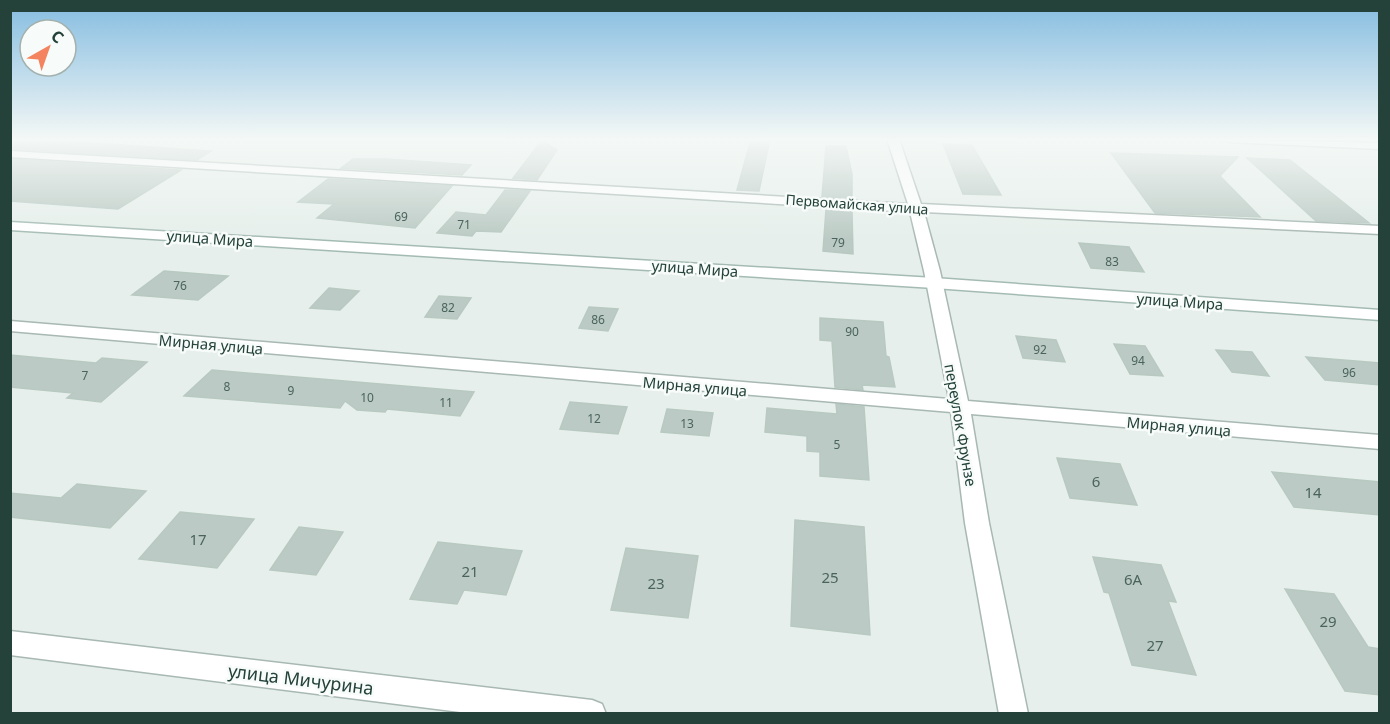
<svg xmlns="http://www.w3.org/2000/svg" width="1390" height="724" font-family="'Noto Sans',sans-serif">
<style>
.building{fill:#bbcac4;stroke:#b8c9c2;stroke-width:1.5}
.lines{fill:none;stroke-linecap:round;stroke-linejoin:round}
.street-casing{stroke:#a8b8b2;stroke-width:3}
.secondary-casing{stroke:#a4bbb3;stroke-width:3}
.street{fill:#fff;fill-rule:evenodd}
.secondary{fill:#fff;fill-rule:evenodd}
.labels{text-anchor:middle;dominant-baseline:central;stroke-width:5;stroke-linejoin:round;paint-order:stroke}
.number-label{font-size:12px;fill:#4a645c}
.far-street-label{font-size:14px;fill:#24423a;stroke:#f7fbf9}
.street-label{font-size:15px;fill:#24423a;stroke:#f7fbf9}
.near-number-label{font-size:15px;fill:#4a645c}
.near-street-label{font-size:18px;fill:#24423a;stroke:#f7fbf9}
</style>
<rect width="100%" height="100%" fill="#e6efeb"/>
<path class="building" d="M10,139H39L211,151L197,160L10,149Z
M751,139H770L759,191L737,190Z
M542,140L557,150L537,180L513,178Z
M943,144L972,145L1001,195L963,194Z
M826,146H846L852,174V198L822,197Z
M1111,153L1238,157L1220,176L1260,217L1155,213Z
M1247,158L1290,160L1369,223L1316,221Z
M10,159L181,170L118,209L10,201Z
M353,159H386L471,165L462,175L341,168Z
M328,179L452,186L415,228L317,218L334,204L298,202Z
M505,190L530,191L501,232L476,231L472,236L437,233L456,212L486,215Z
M826,209L852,211L853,254L823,251Z
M1079,243L1129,247L1144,272L1091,268Z
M164,271L228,276L198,300L132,295Z
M329,288L359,291L340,310L310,308Z
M439,296L471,298L457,319L425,317Z
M589,307L618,309L608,331L579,328Z
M820,318L883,322L886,356L889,357L895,387L862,385L863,390L835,387L832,341L820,340Z
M1016,336L1056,340L1065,362L1023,358Z
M1114,344L1145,346L1163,376L1130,374Z
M1216,350L1252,352L1269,376L1232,372Z
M10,355L96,363L102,358L147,362L101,402L67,398L73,393L10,387Z
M1306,357L1380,363V385L1325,380Z
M212,370L321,379L474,392L460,416L387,409L385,412L357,410L345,401L340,408L184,396Z
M570,402L627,407L618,434L560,429Z
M836,404L864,407L869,480L820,476V452L807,451V436L765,432L767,408L837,414Z
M667,409L713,413L709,436L661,432Z
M1057,458L1120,464L1137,505L1070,498Z
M1272,472L1380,482V515L1294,507Z
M77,484L146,491L110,528L10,517V493L61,498Z
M180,512L254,519L217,568L139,559Z
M795,520L864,527L870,635L791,626Z
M299,527L343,532L316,575L270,570Z
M438,542L522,551L506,595L464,590L457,604L410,599Z
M626,548L698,556L688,618L611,610Z
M1093,557L1161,565L1176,602L1168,601L1196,675L1132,665L1109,593L1104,592Z
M1285,589L1334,594L1368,647L1380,649V695L1345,691Z"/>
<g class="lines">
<g class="street-casing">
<path id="street" d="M887,139H899L921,204L1380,226V234L924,212L940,271L968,401L1380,435V449L971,414L989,523L1028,714H999L965,523L951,412L10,331V321L949,399L924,271L910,212L10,157V151L908,204Z
M10,631L592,700L602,704L606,714H476L10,655Z"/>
</g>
<g class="secondary-casing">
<path id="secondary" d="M1223,139L1380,143V149L1229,142Z
M10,222L934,278L1380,310V320L934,288L10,230Z"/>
</g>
<use href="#street" class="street"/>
<use href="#secondary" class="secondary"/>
</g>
<linearGradient id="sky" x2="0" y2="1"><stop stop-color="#84bce0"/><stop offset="0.58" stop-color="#f4f8f6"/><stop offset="1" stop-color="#f4f8f6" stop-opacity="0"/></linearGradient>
<rect width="1390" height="240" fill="url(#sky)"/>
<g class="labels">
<g class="number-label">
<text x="401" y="216">69</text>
<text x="464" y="224">71</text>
<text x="838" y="242">79</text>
<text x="1112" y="261">83</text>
<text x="180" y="285">76</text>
<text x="448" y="307">82</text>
<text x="598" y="319">86</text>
<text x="852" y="331">90</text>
<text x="1040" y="349">92</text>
<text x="1138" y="360">94</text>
<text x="1349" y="372">96</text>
<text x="85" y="375">7</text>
<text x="227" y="386">8</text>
<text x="291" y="390">9</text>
<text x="367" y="397">10</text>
<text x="446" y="402">11</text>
<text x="594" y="418">12</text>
<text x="687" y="423">13</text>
<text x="837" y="444">5</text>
</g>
<g class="far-street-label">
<text transform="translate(857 204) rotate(4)">Первомайская улица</text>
</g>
<g class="street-label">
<text transform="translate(210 238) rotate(4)">улица Мира</text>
<text transform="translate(695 268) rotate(4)">улица Мира</text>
<text transform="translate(1180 301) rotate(4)">улица Мира</text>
<text transform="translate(211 344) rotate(5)">Мирная улица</text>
<text transform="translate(695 386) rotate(5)">Мирная улица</text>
<text transform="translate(961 425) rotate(80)">переулок Фрунзе</text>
<text transform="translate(1179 426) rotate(5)">Мирная улица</text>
</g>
<g class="near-number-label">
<text x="1096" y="481">6</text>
<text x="1313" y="492">14</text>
<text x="198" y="539">17</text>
<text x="470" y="571">21</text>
<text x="830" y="577">25</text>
<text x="1133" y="579">6А</text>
<text x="656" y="583">23</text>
<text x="1328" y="621">29</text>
<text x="1155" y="645">27</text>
</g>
<g class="near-street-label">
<text transform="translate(301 679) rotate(7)">улица Мичурина</text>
</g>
</g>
<rect width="1390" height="724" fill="none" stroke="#24423a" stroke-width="24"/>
<g transform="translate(48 48) rotate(40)"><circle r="28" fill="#f7fbf9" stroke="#a3b1ad" stroke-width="1.5"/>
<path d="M0-4.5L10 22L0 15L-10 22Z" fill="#f4845f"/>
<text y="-9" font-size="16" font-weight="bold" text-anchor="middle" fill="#24423a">С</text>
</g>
</svg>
